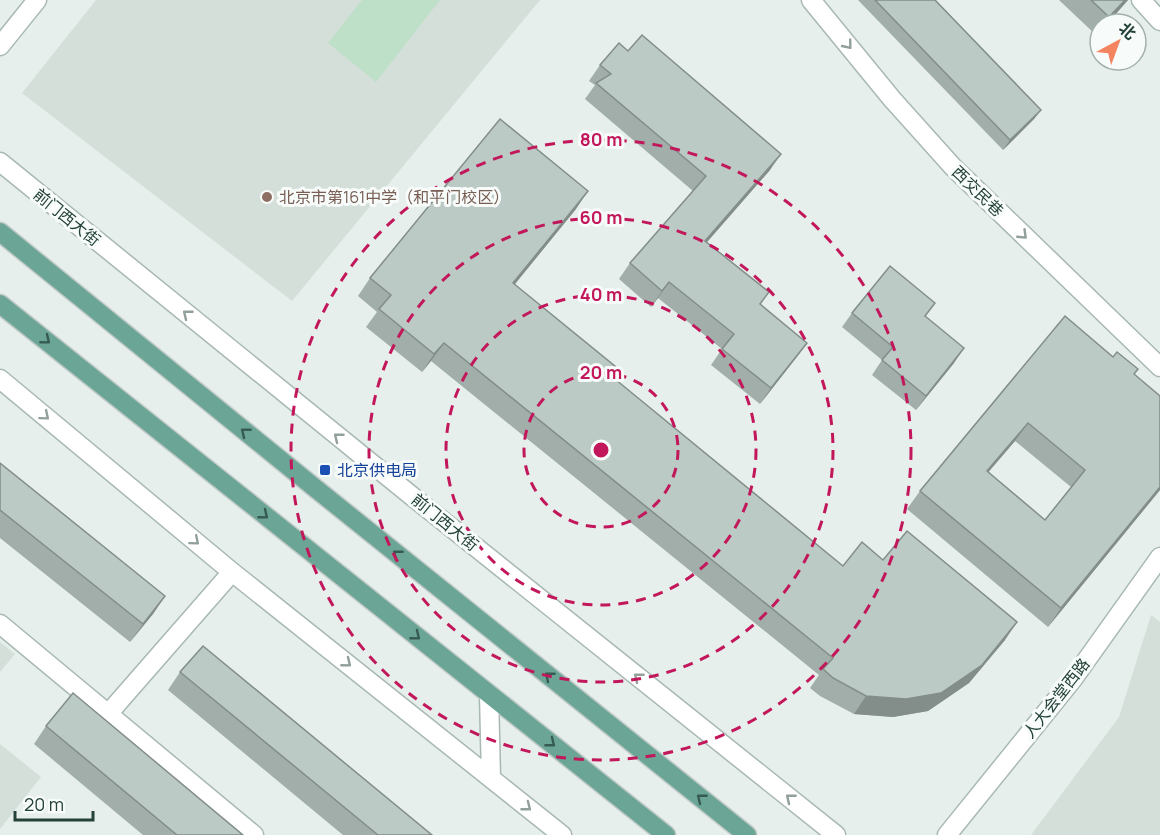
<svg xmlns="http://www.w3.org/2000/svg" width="1160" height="835" font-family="Manrope,'Noto Sans SC',sans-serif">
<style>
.built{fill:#d4dfda}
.green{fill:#bfe0c8}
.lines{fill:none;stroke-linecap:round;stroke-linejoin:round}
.minor-casing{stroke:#a8b8b2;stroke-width:21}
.major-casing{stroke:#c2cac8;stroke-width:21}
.minor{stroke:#fff;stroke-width:18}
.major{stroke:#6aa596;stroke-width:18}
.wall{fill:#a1aea9;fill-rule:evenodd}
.shaded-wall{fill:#838d89}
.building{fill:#bbcac4;stroke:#838d89;stroke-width:1.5;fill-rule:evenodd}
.oneway{stroke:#92a09c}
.oneway2{stroke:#365b51}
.ring{fill:none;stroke:#c2185b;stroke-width:3;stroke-dasharray:10 8}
.education-dot{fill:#8d6e63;stroke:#f7fbf9;stroke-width:2}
.transit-dot{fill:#1a4fb4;stroke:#f7fbf9;stroke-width:2}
.labels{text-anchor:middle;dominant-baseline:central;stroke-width:6;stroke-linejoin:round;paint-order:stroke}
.street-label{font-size:16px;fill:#24423a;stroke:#f7fbf9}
.education-label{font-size:16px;fill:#785e54;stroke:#f7fbf9;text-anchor:start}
.transit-label{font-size:16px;fill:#164399;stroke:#f7fbf9;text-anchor:start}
.centre{fill:#c2185b;stroke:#f7fbf9;stroke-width:3}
.ring-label{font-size:18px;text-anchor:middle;font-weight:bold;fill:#c2185b;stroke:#f7fbf9;stroke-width:6;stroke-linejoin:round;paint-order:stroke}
</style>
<rect width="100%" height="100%" fill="#e6efeb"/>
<path class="built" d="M96,0H540L292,301L22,93Z
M1151,615L1160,622V835H1031L1119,717Z
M0,642L15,654L0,672Z
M0,744L41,777L0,829Z"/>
<path class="green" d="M362,0H440L376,82L328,43Z"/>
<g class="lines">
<g class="minor-casing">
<path id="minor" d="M811,0L892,99L953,167L1160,367
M1141,0L1160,21
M0,46L37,0
M0,162L413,497L836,835
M0,379L232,572L562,835
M0,624L254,835
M489,694L491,778
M108,714L232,572
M947,835L1073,679L1160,557"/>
</g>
<g class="major-casing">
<path id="major" d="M0,232L315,488L747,835
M0,304L666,835"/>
</g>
<use href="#minor" class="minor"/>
<use href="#major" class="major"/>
</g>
<path class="wall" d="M858,0H935L1041,110L1034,119L1003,150Z
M1059,0H1128L1107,24H1100V31L1096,35Z
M600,65L770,170L707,242L760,305L807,343L796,358L760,404L711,365L722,349L658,298L651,307L619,279L630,263L693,191L585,99L595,85L589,81Z
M576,209L515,284L610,376L843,566L883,560L1005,640L969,683L928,711L893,717L854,714L820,696L810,688L819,675L431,361L422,372L366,327L377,312L358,296L370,278Z
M852,313L926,317L954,363L916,410L872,375L882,360L842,327Z
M1065,316L1134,374L1160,490L1048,627L907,509L920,491ZM1015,441L1071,487L1045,520L988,472Z
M0,463L165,596L153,614L130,642L0,538Z
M180,672L432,835H343L168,690Z
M46,726L243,835H143L34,744Z"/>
<path class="shaded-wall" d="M1125,0H1128L1107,24H1104L1109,17Z
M1041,110L1034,119L1003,150L1010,140Z
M781,154L770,170L694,257L705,241Z
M588,191L576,209L501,301L513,283Z
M669,282L658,298L651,307L662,291Z
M444,343L431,361L422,372L434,354Z
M807,343L796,358L760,404L771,388Z
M964,348L954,363L916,410L926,396Z
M1028,423L1015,441L974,489L987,471Z
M1160,487V490L1048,627L1061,608Z
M165,596L153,614L130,642L143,624Z
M1017,622L1005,640L969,683L928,711L893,717L854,714L866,696Z"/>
<path class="building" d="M875,0H935L1041,110L1010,140Z
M1091,0H1125L1109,17Z
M642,35L781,154L705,241L769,292L760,304L807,343L771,388L722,349L734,334L669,282L662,291L630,263L706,176L596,83L611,74L600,65L619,43L628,51Z
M500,119L588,191L513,283L616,367L610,375L843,566L862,542L883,560L907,531L1017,622L982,665L941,693L906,699L866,696L833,678L823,669L833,658L444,343L434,354L379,309L391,295L370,278Z
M890,266L935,303L925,316L964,348L926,396L882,360L893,347L852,313Z
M1065,316L1113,357L1117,352L1138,369L1134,374L1160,396V487L1061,608L920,491ZM1028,423L1085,470L1045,520L987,471Z
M0,463L165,596L143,624L0,510Z
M203,646L432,835H378L180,672Z
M73,693L243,835H177L46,726Z"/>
<defs><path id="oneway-chevron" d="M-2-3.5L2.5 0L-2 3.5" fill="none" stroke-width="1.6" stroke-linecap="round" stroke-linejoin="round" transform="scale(1.5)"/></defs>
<g class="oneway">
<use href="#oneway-chevron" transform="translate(848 45) rotate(51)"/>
<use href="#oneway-chevron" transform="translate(1023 235) rotate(44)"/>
<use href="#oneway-chevron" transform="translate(187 314) rotate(-141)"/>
<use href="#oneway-chevron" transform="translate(45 416) rotate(40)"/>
<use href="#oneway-chevron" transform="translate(338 437) rotate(-141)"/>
<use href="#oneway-chevron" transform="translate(195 541) rotate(40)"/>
<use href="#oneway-chevron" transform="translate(347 663) rotate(39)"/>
<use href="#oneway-chevron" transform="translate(638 677) rotate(-141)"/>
<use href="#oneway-chevron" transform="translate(790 798) rotate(-141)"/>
<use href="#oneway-chevron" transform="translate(527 807) rotate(38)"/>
</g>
<g class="oneway2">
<use href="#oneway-chevron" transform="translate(46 340) rotate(39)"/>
<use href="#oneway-chevron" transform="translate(245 432) rotate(-141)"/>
<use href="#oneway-chevron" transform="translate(264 515) rotate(39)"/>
<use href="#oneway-chevron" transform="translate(397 554) rotate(-141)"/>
<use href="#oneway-chevron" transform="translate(416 636) rotate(39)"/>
<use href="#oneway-chevron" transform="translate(549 676) rotate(-141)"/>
<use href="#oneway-chevron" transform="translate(551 743) rotate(38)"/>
<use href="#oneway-chevron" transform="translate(701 798) rotate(-141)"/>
</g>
<g class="ring">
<circle cx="601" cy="450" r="77"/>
<circle cx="601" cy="450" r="155"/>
<circle cx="601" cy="450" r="232"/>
<circle cx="601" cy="450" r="310"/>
</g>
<circle class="education-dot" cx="267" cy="197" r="6"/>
<rect class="transit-dot" x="319" y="464" width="12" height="12" rx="3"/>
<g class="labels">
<g class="street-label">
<text transform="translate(978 191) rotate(44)">西交民巷</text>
<text transform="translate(67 217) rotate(39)">前门西大街</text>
<text transform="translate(445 522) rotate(39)">前门西大街</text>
<text transform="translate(1056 698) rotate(-52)">人大会堂西路</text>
</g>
<g class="education-label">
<text x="279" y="197">北京市第161中学（和平门校区）</text>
</g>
<g class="transit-label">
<text x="337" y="470">北京供电局</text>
</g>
</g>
<circle cx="601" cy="450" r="9" class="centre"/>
<g class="ring-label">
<text x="601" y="146">80 m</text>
<text x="601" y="224">60 m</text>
<text x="601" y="301">40 m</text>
<text x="601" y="379">20 m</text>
</g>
<g transform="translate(1118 42) rotate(41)"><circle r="28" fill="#f7fbf9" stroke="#a3b1ad" stroke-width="1.5"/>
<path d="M0-4.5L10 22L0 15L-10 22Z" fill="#f4845f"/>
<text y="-9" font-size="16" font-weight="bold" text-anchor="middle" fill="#24423a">北</text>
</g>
<path d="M15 811v9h78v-9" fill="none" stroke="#24423a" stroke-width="3"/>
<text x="24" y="811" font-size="18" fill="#24423a" stroke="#f7fbf9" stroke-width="4.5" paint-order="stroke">20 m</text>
</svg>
